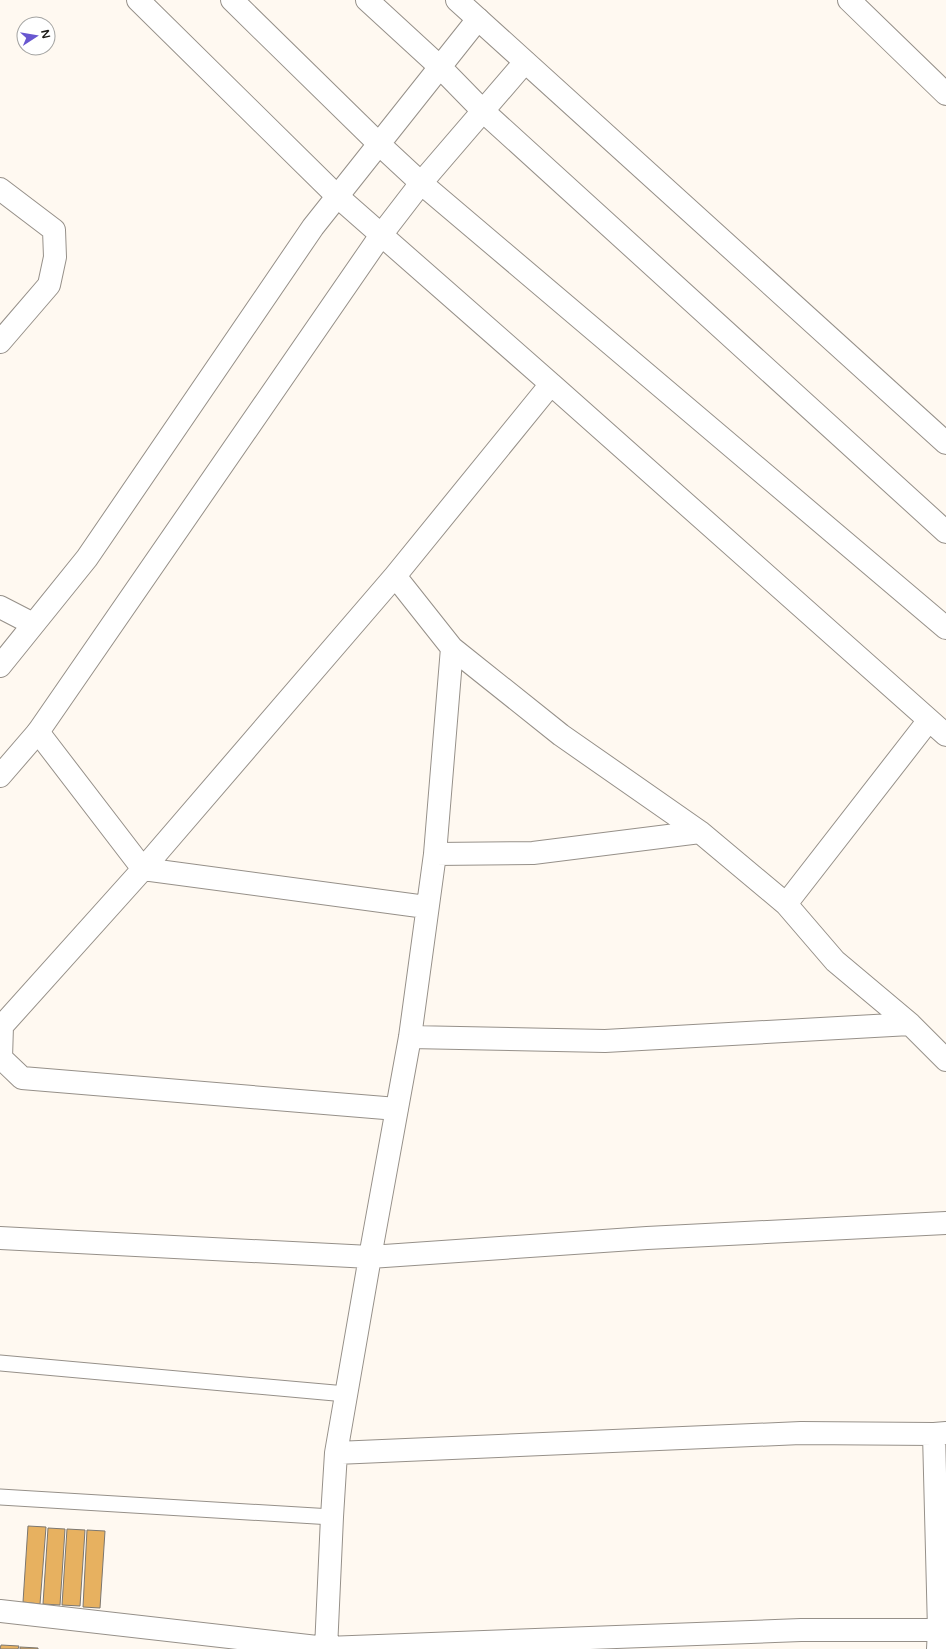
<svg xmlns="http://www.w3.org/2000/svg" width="946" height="1649" font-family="'Varela Round',sans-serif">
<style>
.building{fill:#e7b160;stroke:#7c7770}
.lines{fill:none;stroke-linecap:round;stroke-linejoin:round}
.lane-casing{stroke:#969089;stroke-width:17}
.street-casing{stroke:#969089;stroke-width:24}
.secondary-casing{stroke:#969089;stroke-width:24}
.lane{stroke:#fff;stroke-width:15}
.street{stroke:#fff;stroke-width:22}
.secondary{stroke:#fff;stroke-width:22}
</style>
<rect width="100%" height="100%" fill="#fff9f1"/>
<path class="building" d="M28,1526L46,1527L40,1604L23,1602Z
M48,1528L65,1529L60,1605L43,1604Z
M67,1529L85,1530L80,1606L62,1605Z
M87,1530L105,1531L100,1608L83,1607Z
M1,1645L19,1646L18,1649H0Z
M20,1647L38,1648V1649H20Z"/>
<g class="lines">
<g class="lane-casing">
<path id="lane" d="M0,1363L346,1394
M0,1497L332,1517"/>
</g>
<g class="street-casing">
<path id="street" d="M138,0L337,196L551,384
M232,0L379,144
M367,0L440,67
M457,0L946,443
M849,0L946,94
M0,189L54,230L55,257L49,285L0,342
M395,576L143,869L2,1026L1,1058L22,1078L397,1109
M0,607L33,624
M452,648L395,576L551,384L946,735
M38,732L143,869L426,907
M435,854L533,853L700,832
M786,904L929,720
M410,1037L605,1041L910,1024
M0,1238L370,1257L647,1238L946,1223
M336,1453L801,1433L934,1434
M0,1611L326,1648L801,1630H939
M326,1649L332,1517L336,1453L370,1257L410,1037L435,854L452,648L561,735L700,832L786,904L835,961L910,1024L946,1060
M938,1649L939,1630L934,1434L946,1433"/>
</g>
<g class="secondary-casing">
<path id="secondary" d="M440,67L483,111L946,532
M379,144L421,183L946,628
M0,666L87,558L313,227L478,19
M0,776L38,732L381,235L421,183L525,62"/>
</g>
<use href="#lane" class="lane"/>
<use href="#street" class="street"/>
<use href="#secondary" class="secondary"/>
</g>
<g transform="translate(36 36) rotate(78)"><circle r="19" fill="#ffffff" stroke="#a3a3a1"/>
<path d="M0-3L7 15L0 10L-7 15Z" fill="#6857d0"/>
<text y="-6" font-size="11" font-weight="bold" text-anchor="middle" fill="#1a1815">N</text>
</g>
</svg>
